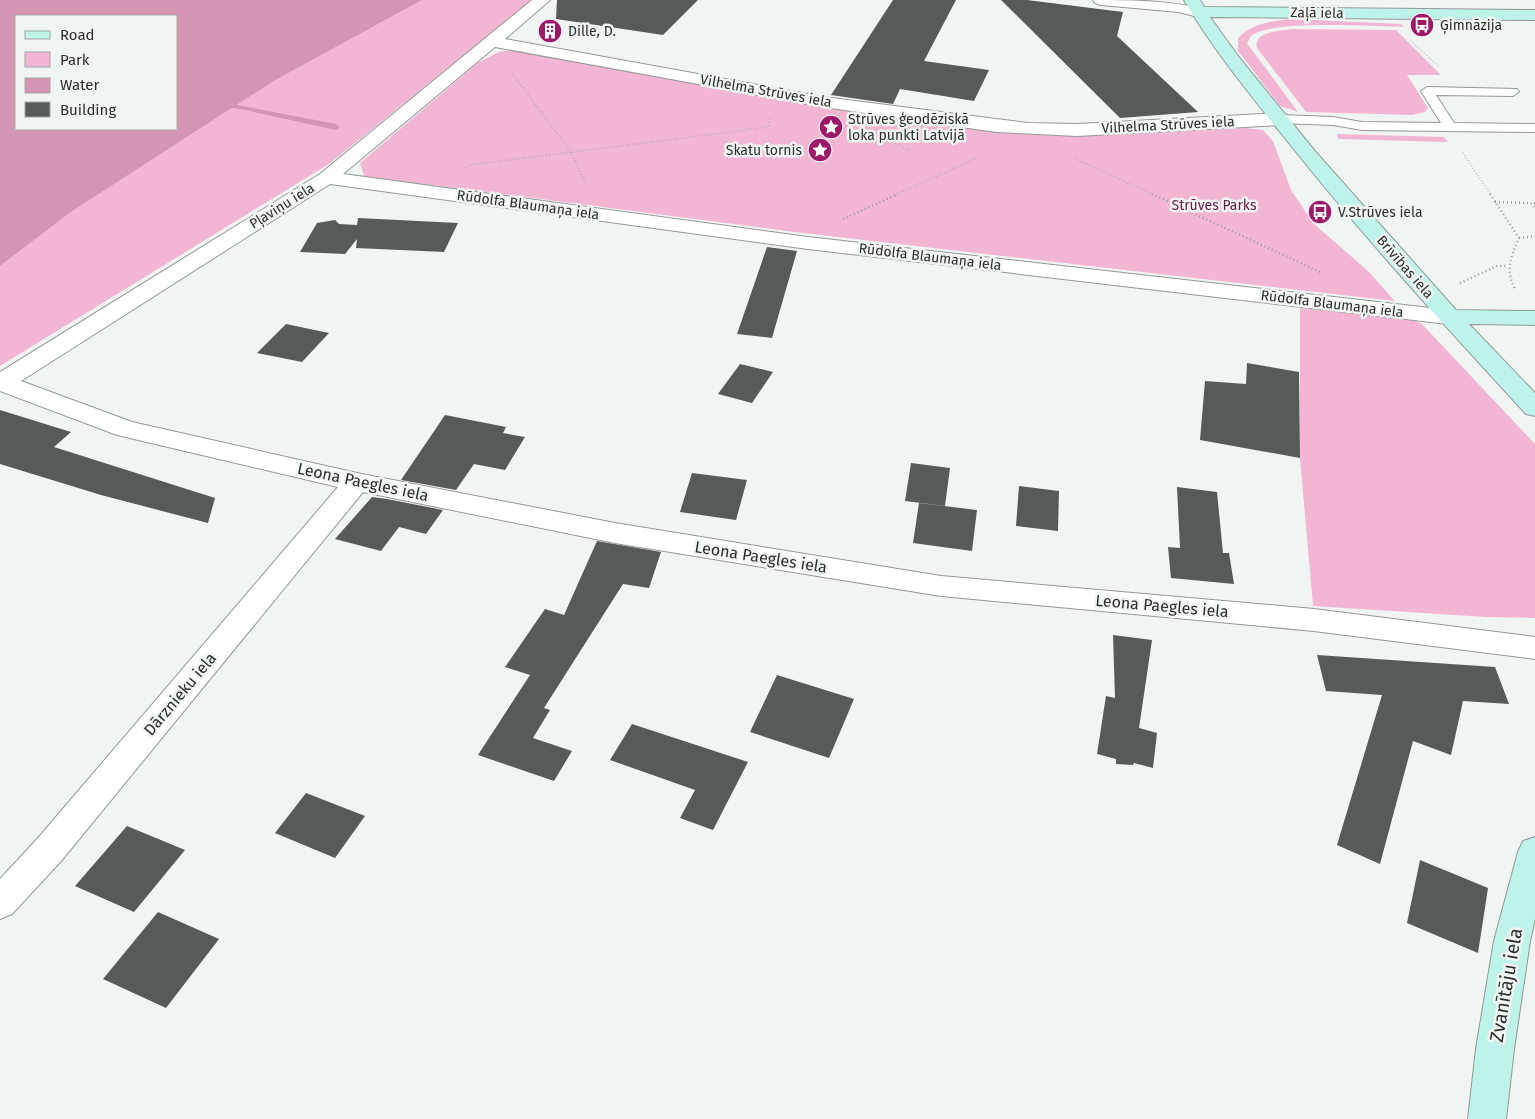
<svg xmlns="http://www.w3.org/2000/svg" width="1535" height="1119" font-family="'Fira Sans',sans-serif">
<style>
.green{fill:#f3b6d2}
.water{fill:#d495b2;fill-rule:evenodd}
.lines{fill:none;stroke-linecap:round;stroke-linejoin:round}
.stream{fill:#d495b2;fill-rule:evenodd}
.building{fill:#565a59}
.lane-casing{stroke:#949897;stroke-width:2}
.street-casing{stroke:#949897;stroke-width:2}
.secondary-casing{stroke:#949897;stroke-width:2}
.path-far1{stroke:#9a9d9c;stroke-width:2;stroke-dasharray:0.5 2.5;stroke-linecap:butt}
.path{stroke:#9a9d9c;stroke-width:2.5;stroke-dasharray:1 3;stroke-linecap:butt}
.lane{fill:#fff;fill-rule:evenodd}
.street{fill:#fff;fill-rule:evenodd}
.secondary{fill:#bef3e9;fill-rule:evenodd}
.labels{text-anchor:middle;dominant-baseline:central;stroke-width:5;stroke-linejoin:round;paint-order:stroke}
.far-street-label{font-size:14px;fill:#2c2e2d;stroke:#f0f5f4}
.far-poi-label{font-size:14px;fill:#2c2e2d;stroke:#f0f5f4;text-anchor:start}
.far-park-label{font-size:14px;fill:#651b44;stroke:#f0f5f4}
.street-label{font-size:16px;fill:#2c2e2d;stroke:#f0f5f4}
.near-street-label{font-size:19px;fill:#2c2e2d;stroke:#f0f5f4}
</style>
<rect width="100%" height="100%" fill="#f0f5f4"/>
<path class="green" d="M422,0H532L329,164L0,366V266L71,212L274,81Z
M1292,19L1401,24L1404,27C1376,27 1269,19 1251,36C1250,37 1248,42 1247,43L1298,112L1280,106L1238,51V38C1253,23 1271,21 1292,19Z
M1293,29L1396,30L1441,75H1407L1428,108L1425,112L1412,115L1306,112L1257,48C1253,31 1281,31 1293,29Z
M517,49L803,102L1075,135L1246,128L1263,130L1273,141L1291,190L1313,223L1368,271L1395,301L794,232L364,176L360,163L479,62L499,52Z
M1337,134L1444,137L1448,142L1338,139Z
M1300,308L1405,318L1421,323L1535,444V618L1486,617L1313,606L1300,458Z"/>
<path class="water" d="M0,0H422L274,81L71,212L0,266ZM16,16H176V129H16Z"/>
<g class="lines">
<path class="stream" d="M232,104L336,124L340,127L336,130L235,108H232Z"/>
</g>
<path class="building" d="M557,0H698L663,35L556,19Z
M893,0H956L924,61L989,70L974,101L900,89L893,104L831,95Z
M1001,0H1027L1123,12L1117,36L1198,112L1120,118Z
M358,218L458,223L444,252L356,248L357,239L345,254L300,252L317,223L335,220L339,224L357,225Z
M767,247L797,251L772,338L737,334Z
M286,324L329,333L302,362L257,353Z
M1247,363L1299,372L1300,458L1200,440L1205,381L1246,384Z
M740,364L773,372L752,403L718,394Z
M0,410L71,432L54,447L215,498L208,523L101,495L0,464Z
M445,415L506,427L503,433L525,437L505,470L474,464L456,490L401,480Z
M911,463L950,468L945,506L905,501Z
M692,473L747,480L736,520L680,512Z
M1019,486L1059,491L1058,531L1016,526Z
M1177,487L1217,492L1223,553H1229L1234,584L1171,578L1168,547L1180,548Z
M372,497L387,499L443,510L426,534L399,527L381,551L335,539Z
M919,503L977,510L972,551L913,543Z
M597,541L661,552L649,588L623,584L544,708L550,710L533,738L572,751L554,781L478,755L530,675L505,667L545,609L564,615Z
M1113,635L1152,640L1139,728L1157,733L1153,768L1134,763L1133,765L1116,764V759L1097,754L1106,696L1115,698Z
M1317,655L1495,667L1509,704L1463,701L1451,755L1413,741L1380,864L1337,845L1382,695L1326,691Z
M777,675L854,699L829,758L750,732Z
M632,724L748,762L713,830L680,818L695,790L610,760Z
M306,793L365,816L335,858L275,833Z
M127,826L185,850L134,912L75,886Z
M1420,860L1488,888L1478,953L1407,923Z
M158,912L219,939L166,1008L103,979Z"/>
<g class="lines">
<g class="lane-casing">
<path id="lane" d="M1427,87L1517,89L1519,92L1513,96L1436,95L1454,123L1535,124V132L1362,130L1333,125L1280,123L1274,119L1280,115L1333,117L1362,122L1441,123L1421,91Z"/>
</g>
<g class="street-casing">
<path id="street" d="M532,0H550L505,39L824,97L1027,123L1077,124L1280,113L1287,115L1289,119L1287,123L1280,125L1077,136L996,132L824,107L495,47L343,174L808,237L1448,310L1456,312L1459,317L1456,322L1448,324L808,249L330,184L21,381L132,422L357,473L615,523L941,576L1314,609L1535,637V659L1314,631L941,596L615,543L363,492L62,860L12,914L0,919V879L38,838L338,487L117,435L0,391V372L320,174Z
M1093,0C1131,0 1167,0 1204,9L1206,12L1204,15L1198,17L1179,12L1101,5L1095,3Z"/>
</g>
<g class="secondary-casing">
<path id="secondary" d="M1184,0H1200L1204,7L1535,10V20L1210,17L1238,56L1314,150L1456,310L1535,311V325L1469,324L1535,393V416L1526,414C1443,324 1361,234 1284,137C1249,93 1212,48 1184,0Z
M1535,837V919L1530,941L1514,1049L1506,1119H1468L1476,1049L1494,941L1518,852L1523,841Z"/>
</g>
<path class="path-far1" d="M1411,41L1438,66
M512,73L571,152L586,184
M887,140L911,151
M1463,153L1491,195
M1076,159L1154,195
M467,168L470,165L768,127L771,118
M895,195L977,158"/>
<path class="path" d="M1152,194L1322,273
M1490,194L1519,238C1511,256 1505,270 1515,289
M1495,202L1531,203
M1535,203H1531L1535,209
M843,219L898,194
M1519,238L1535,236
M1460,283L1497,266H1508"/>
<use href="#lane" class="lane"/>
<use href="#street" class="street"/>
<use href="#secondary" class="secondary"/>
</g>
<defs>
<g id="bus-disc" transform="scale(1.25)"><circle r="9.5" fill="#9d1869" stroke="#f0f5f4"/><path d="M-5-6H5V4H4V6H2V4H-2V6H-4V4H-5ZM-3.5-4V0h7V-4ZM-3.5 1.2v1.5H-2V1.2ZM2 1.2v1.5H3.5V1.2Z" fill="#fff"/></g>
<g id="building-disc" transform="scale(1.25)"><circle r="9.5" fill="#9d1869" stroke="#f0f5f4"/><path d="M-4-6H4V6H1V3H-1V6H-4ZM-2.5-4.3h1.7v1.8h-1.7ZM.8-4.3h1.7v1.8H.8ZM-2.5-1h1.7V.8h-1.7ZM.8-1h1.7V.8H.8Z" fill="#fff"/></g>
<g id="sight-disc" transform="scale(1.25)"><circle r="9.5" fill="#9d1869" stroke="#f0f5f4"/><path d="M0-6L1.8-2.2L6-1.7L2.9 1.2L3.7 5.4L0 3.3L-3.7 5.4L-2.9 1.2L-6-1.7L-1.8-2.2Z" fill="#fff"/></g>
</defs>
<g fill-rule="evenodd">
<use href="#bus-disc" x="1422" y="25"/>
<use href="#building-disc" x="550" y="31"/>
<use href="#sight-disc" x="831" y="127"/>
<use href="#sight-disc" x="820" y="150"/>
<use href="#bus-disc" x="1320" y="212"/>
</g>
<g class="labels">
<g class="far-street-label">
<text transform="translate(1317 13) rotate(1)">Zaļā iela</text>
<text transform="translate(766 91) rotate(10)">Vilhelma Strūves iela</text>
<text transform="translate(1168 125) rotate(-3)">Vilhelma Strūves iela</text>
<text transform="translate(528 205) rotate(8)">Rūdolfa Blaumaņa iela</text>
<text transform="translate(282 206) rotate(-32)">Pļaviņu iela</text>
<text transform="translate(930 257) rotate(7)">Rūdolfa Blaumaņa iela</text>
<text transform="translate(1405 267) rotate(49)">Brīvības iela</text>
<text transform="translate(1332 304) rotate(7)">Rūdolfa Blaumaņa iela</text>
</g>
<g class="far-poi-label">
<text x="1440" y="25">Ģimnāzija</text>
<text x="568" y="31">Dille, D.</text>
<text x="848" y="119">Strūves ģeodēziskā<tspan x="848" dy="16">loka punkti Latvijā</tspan></text>
<text x="802" y="150" text-anchor="end">Skatu tornis</text>
<text x="1338" y="212">V.Strūves iela</text>
</g>
<g class="far-park-label">
<text x="1214" y="205">Strūves Parks</text>
</g>
<g class="street-label">
<text transform="translate(363 482) rotate(12)">Leona Paegles iela</text>
<text transform="translate(761 557) rotate(9)">Leona Paegles iela</text>
<text transform="translate(1162 606) rotate(5)">Leona Paegles iela</text>
<text transform="translate(180 694) rotate(-50)">Dārznieku iela</text>
</g>
<g class="near-street-label">
<text transform="translate(1506 985) rotate(-80)">Zvanītāju iela</text>
</g>
</g>
<rect x="15" y="15" width="162" height="115" fill="#f0f5f4" stroke="#a2a5a4"/>
<rect x="25" y="31" width="25" height="8" fill="#bef3e9" stroke="#a2a5a4"/>
<text x="60" y="40" font-size="15" fill="#2c2e2d">Road</text>
<rect x="25" y="52" width="25" height="15" fill="#f3b6d2" stroke="#a2a5a4"/>
<text x="60" y="65" font-size="15" fill="#2c2e2d">Park</text>
<rect x="25" y="78" width="25" height="15" fill="#d495b2" stroke="#a2a5a4"/>
<text x="60" y="90" font-size="15" fill="#2c2e2d">Water</text>
<rect x="25" y="102" width="25" height="15" fill="#565a59" stroke="#a2a5a4"/>
<text x="60" y="115" font-size="15" fill="#2c2e2d">Building</text>
</svg>
